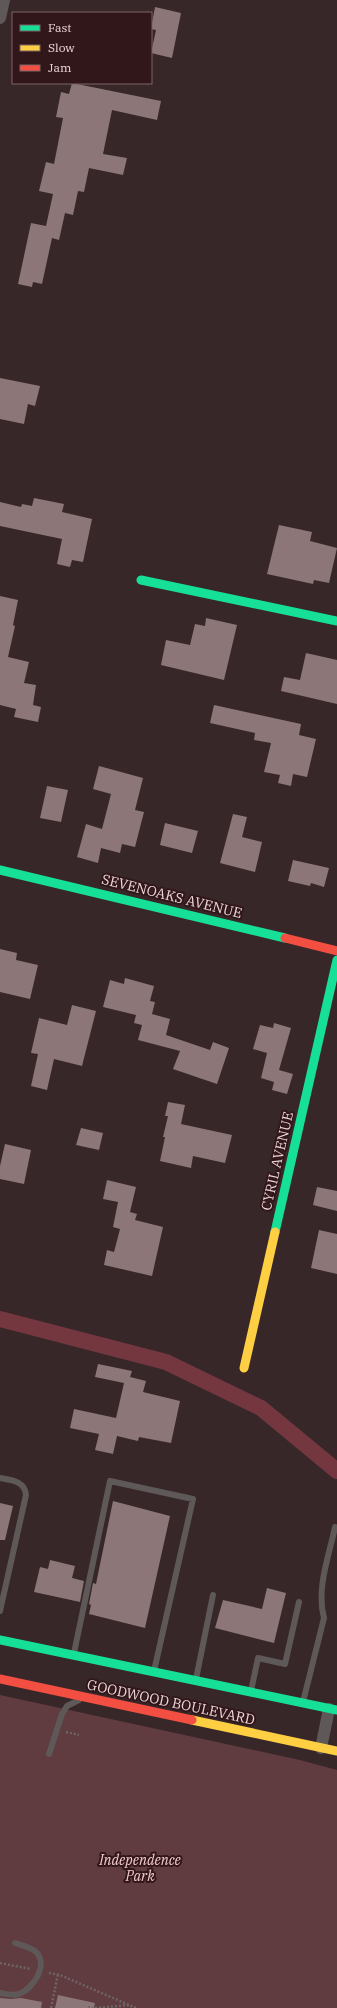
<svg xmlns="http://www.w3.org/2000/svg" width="337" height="2008" font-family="'IBM Plex Serif',serif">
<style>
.green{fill:#603b3f}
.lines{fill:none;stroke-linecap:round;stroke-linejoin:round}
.canal{stroke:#743740;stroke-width:16}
.building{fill:#8c7678}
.path{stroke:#6d6566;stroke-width:2.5;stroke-dasharray:2 2;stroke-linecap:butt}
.lane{stroke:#5f5859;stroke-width:6}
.street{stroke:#5f5859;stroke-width:12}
.fast{stroke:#16e098;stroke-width:9}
.slow{stroke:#ffcf43;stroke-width:9}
.jam{stroke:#f24e42;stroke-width:9}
.labels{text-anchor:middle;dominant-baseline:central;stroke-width:4;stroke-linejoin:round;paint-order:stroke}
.street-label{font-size:14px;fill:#ebd7d8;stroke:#32171a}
.park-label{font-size:14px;font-style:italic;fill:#f5cacd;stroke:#32171a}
</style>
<rect width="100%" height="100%" fill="#372729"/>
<path class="green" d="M0,1695L300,1760L337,1770V2008H0Z"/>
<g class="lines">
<path class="canal" d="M0,1319L166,1362L261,1408L337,1471"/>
</g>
<path class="building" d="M155,7L181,13L172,58L151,53L156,30L151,29Z
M72,83L161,101L157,120L112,110L103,154L127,158L123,175L89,168L84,192L78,191L73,215L65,213L59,240L52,238L42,284L33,282L32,287L18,284L31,223L46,226L53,194L39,191L46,162L54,164L63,118L56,117L61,92L69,94Z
M0,378L40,386L35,406L28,404L24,424L0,419Z
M34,498L64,504L62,512L92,519L83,562L72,560L70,567L57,564L62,539L0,526V502L21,507L22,504L32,506Z
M279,525L312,532L310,541L337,548L329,583L314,580L313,584L267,574Z
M0,596L18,600L13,625L15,626L8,657L29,662L24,683L36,685L33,705L41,707L38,722L14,717L16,709L0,705Z
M206,618L237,625L224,680L161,665L166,640L190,645L195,624L205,626Z
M306,653L337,660V704L281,691L284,677L300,680Z
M214,705L301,724L299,735L316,739L307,777L293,774L291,786L278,783L280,775L264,772L271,743L254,740L255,733L210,723Z
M99,766L143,778L135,810L144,812L135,847L122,844L120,853L101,848L98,863L77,857L86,824L102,829L111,794L93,789Z
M47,786L68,790L61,822L40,818Z
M233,814L247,817L242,837L262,842L255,872L220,863Z
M165,823L198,831L192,853L160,845Z
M293,860L329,868L324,887L311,883L310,886L288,881Z
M0,949L17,953L16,960L38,965L30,999L0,992Z
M125,978L154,986L150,1001L155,1002L152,1014L170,1019L166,1035L210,1050L213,1042L229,1048L217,1084L173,1069L180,1051L138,1040L142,1025L134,1023L136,1015L103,1007L110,980L124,984Z
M72,1005L96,1011L82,1066L54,1059L47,1090L31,1086L38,1054L31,1053L39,1018L67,1025Z
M274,1023L291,1028L279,1070L293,1074L287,1094L272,1090L274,1082L261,1078L267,1053L253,1049L260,1025L273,1028Z
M168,1102L185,1105L181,1124L232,1135L225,1163L193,1156L191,1168L160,1161L165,1137H163L168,1116H165Z
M81,1128L103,1133L99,1150L76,1145Z
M5,1144L31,1150L24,1184L0,1179V1166Z
M107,1180L136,1187L130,1212L137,1214L135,1220L163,1227L152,1276L104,1265L107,1250L114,1252L120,1229L113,1227L118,1202L103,1199Z
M317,1187L337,1191V1211L313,1205Z
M319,1230L337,1234V1274L311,1268Z
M98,1364L132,1371L130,1377L146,1381L143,1392L180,1401L171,1443L139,1437L138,1441L117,1436L113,1454L95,1450L99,1434L70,1428L74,1409L116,1418L124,1383L95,1377Z
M113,1501L170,1516L145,1628L89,1614L91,1605L89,1604L93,1583L96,1584Z
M0,1503L13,1506L5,1540H0Z
M50,1560L75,1566L72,1578L84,1581L80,1602L34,1592L40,1567L48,1569Z
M267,1588L286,1593L274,1643L215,1628L223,1600L262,1609Z
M58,1995L95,2003L94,2008H55Z
M0,1998L11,1999L21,1998L42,2002L41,2008H0Z"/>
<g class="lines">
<path class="path" d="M66,1732L79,1735
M0,1963L31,1969
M49,1973L60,1975L136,2008
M88,2007L93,2008
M51,2008L58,1974
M95,2008L129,2005"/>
<path class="lane" d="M0,1478C11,1480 25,1481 26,1495L0,1611
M74,1653L110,1481L193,1499L154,1671
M196,1679L213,1595
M251,1691L258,1658L285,1664L299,1602
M303,1702L324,1618C316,1589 329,1556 335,1527L337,1528
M49,1754L62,1714L67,1706L79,1700
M0,1993C6,1994 12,1996 19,1994C33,1989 50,1964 35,1951C30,1947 21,1945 15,1943"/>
<path class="street" d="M0,18L4,0
M321,1748L329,1709"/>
<path class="fast" d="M141,580L337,621
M0,870L285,938
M275,1232L337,960
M0,1640L337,1710"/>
<path class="slow" d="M244,1368L275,1232
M192,1720L337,1751"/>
<path class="jam" d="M285,938L337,951
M0,1679L192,1720"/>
</g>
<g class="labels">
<g class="street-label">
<text transform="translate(172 896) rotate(14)">SEVENOAKS AVENUE</text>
<text transform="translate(277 1161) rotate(-77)">CYRIL AVENUE</text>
<text transform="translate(171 1702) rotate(12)">GOODWOOD BOULEVARD</text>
</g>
<g class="park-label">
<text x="140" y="1860">Independence<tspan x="140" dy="16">Park</tspan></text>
</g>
</g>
<rect x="12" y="12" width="140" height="72" fill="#32171a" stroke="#7c6466"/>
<rect x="20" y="25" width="20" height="6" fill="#16e098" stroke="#7c6466"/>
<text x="48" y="32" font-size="12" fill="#ebd7d8">Fast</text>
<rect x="20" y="45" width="20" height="6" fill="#ffcf43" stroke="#7c6466"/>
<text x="48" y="52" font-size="12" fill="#ebd7d8">Slow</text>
<rect x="20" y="65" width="20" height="6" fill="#f24e42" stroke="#7c6466"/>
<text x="48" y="72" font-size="12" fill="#ebd7d8">Jam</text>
</svg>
